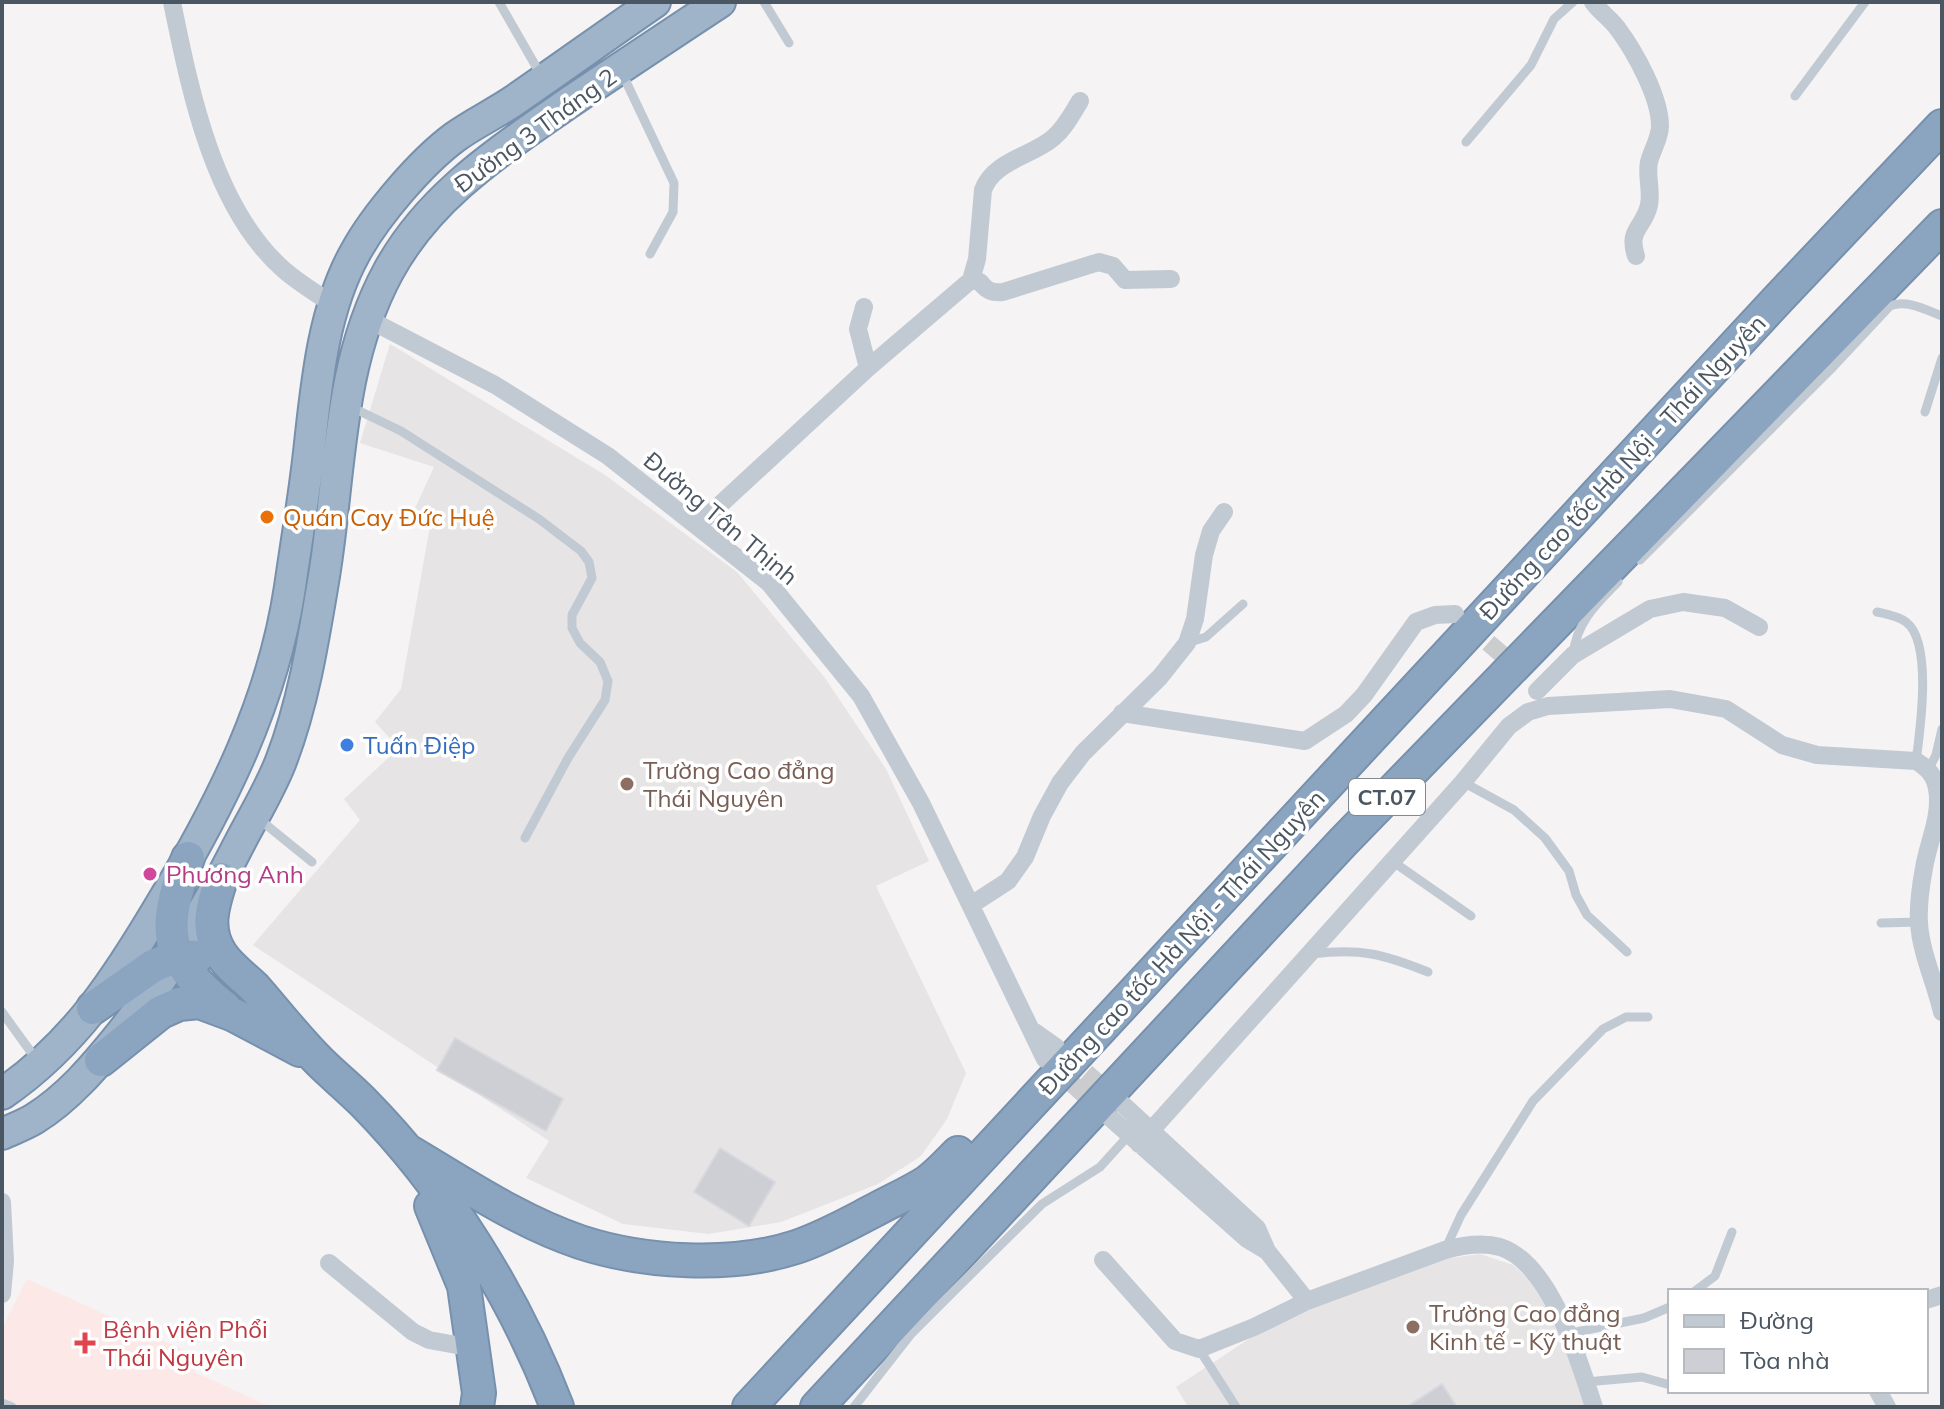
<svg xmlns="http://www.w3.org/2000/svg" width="1944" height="1409" font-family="Mulish,sans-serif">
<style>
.education{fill:#e6e4e5}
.medical{fill:#fce8e6}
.building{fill:#cdcfd5;stroke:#d7d9de;stroke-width:2}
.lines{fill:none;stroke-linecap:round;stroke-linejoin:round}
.minor-tunnel{stroke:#caccce;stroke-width:18;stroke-dasharray:18 9;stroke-linecap:butt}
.trunk-casing{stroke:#7690ad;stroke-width:34}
.motorway-casing{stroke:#7690ad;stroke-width:36}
.service{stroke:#c1cad2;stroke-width:9}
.minor{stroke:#c1cad2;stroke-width:18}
.trunk{stroke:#9fb4c9;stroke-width:30}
.motorway{stroke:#8ba5c1;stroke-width:32}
.food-dot{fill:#e8710a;stroke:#fff;stroke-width:3}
.shop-dot{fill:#3f7fe0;stroke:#fff;stroke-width:3}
.education-dot{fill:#8d6e63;stroke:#fff;stroke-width:3}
.hotel-dot{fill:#d1479c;stroke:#fff;stroke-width:3}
.health-dot{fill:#e0444e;stroke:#fff;stroke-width:3}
.labels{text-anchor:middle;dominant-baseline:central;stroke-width:7;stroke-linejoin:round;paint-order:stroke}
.shield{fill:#fff;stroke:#808990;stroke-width:2}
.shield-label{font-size:22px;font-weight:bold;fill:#4a5661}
.street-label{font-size:24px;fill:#4a5661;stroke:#fff}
.food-label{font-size:24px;fill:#c56008;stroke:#fff;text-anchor:start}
.shop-label{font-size:24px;fill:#366cbe;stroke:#fff;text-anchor:start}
.education-label{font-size:24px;fill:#785e54;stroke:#fff;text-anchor:start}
.hotel-label{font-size:24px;fill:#b23c85;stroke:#fff;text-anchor:start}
.health-label{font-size:24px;fill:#be3a42;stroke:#fff;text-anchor:start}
</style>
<rect width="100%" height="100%" fill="#f5f3f3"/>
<path class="education" d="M390,344L605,475L737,572L825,678L886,769L929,861L876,886L966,1073L947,1119L921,1156L878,1184L781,1222L709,1234L623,1224L526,1178L549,1141L253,945L360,820L344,799L399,748L375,722L401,689L430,526L411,517L434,467L360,443Z
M1480,1254L1513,1265L1537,1286L1555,1322L1586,1407H1188L1176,1387L1258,1333L1303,1310L1437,1260Z"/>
<path class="medical" d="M27,1279L199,1357L194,1372L271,1407H2V1329Z"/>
<path class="building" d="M455,1038L563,1099L546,1131L437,1070Z
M720,1148L775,1182L749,1226L694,1192Z
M1442,1384L1457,1407H1407Z"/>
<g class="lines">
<path class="minor-tunnel" d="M1468,625L1529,678
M1066,1055L1116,1099
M1053,1066L1102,1111"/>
<g class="trunk-casing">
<path id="trunk" d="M2,1094C76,1043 118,977 163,901C222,803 273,701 290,587C296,545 303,503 308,461C316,392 321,314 355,253C375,216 421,162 455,137C473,124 494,114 512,102C560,69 607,35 655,2
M2,1134C13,1129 24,1125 34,1119C68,1098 95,1066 120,1035C166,977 203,915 236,850C251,820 269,792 281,761C303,704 313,642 323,582C341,478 336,368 388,272C428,198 494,155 561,108C614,72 667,37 720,2"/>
</g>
<g class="motorway-casing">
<path id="motorway" d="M188,858C161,930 163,958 225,1008
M221,879C213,904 204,929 221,954C229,967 244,977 255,988C276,1012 296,1038 319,1061C333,1075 349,1088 363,1102C446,1186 515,1297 557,1407
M93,1008L153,966L177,956L197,957
M101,1060L161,1012L179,1004L199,1002L234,1015L300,1050
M408,1151C464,1184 518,1221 580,1242C644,1263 732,1268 796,1247C823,1238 848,1224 873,1211C891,1201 910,1193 927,1182C938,1174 948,1163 958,1153
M431,1206L464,1286L479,1393L477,1407
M749,1407L1780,297L1942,126
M817,1407L1343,842L1942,226"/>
</g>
<path class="service" d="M499,2L542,77
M764,2L789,43
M621,71L674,183L673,212L650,254
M1795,96L1865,2
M1466,142L1531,65L1554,19L1573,2
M351,407L401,431L539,519L581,551L589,562L592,578L572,615V628L580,643L600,662L608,681L605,700L568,758L525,838
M1925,412L1942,358
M1640,560L1833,367L1890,306C1906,299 1926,310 1942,316
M1877,612C1886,614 1898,616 1906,622C1933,642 1920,731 1916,761
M1187,643L1206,637L1243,604
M1573,655C1576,623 1597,603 1618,582
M1928,770L1936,755L1942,729
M1463,782L1514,810L1545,838L1569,871L1576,895L1587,915L1627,952
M259,819L312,862
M1392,861L1471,916
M1881,923L1919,922
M1312,954C1361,948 1383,954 1428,972
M2,1012L36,1059
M1445,1250L1461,1215L1533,1101L1603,1029L1626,1017H1648
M1695,1291L1715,1276L1732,1232
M1567,1334L1644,1318L1670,1307
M1199,1349L1236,1407
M1586,1382L1642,1377L1670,1385
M2,1403L12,1407
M854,1407L911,1334L957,1288L1042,1204L1100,1167L1129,1135"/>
<path class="minor" d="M172,2C190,90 213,208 284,270C299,283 317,294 334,305
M1593,2C1600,12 1611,19 1618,29C1635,52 1660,97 1660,126C1660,138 1652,150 1649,162C1646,175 1652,191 1649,205C1644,228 1627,229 1636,256
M971,280L977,259L983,190C993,161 1032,156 1053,138C1065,128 1072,114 1080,101
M864,307L858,329L868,368
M368,319L495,385L608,456L769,583L861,696L921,803L1045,1059
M697,526L868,368L971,280L980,282C987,291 992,293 1003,292L1099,262L1113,266L1125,280L1171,279
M1537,691L1573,655L1650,609L1683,602L1725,608L1759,627
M1122,713L1305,741L1346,714L1364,695L1416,622L1435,615L1455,614
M971,905L1008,881L1025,857L1042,816L1060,783L1083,753L1160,677L1187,643L1195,619L1204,555L1211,531L1224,512
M1032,1030L1056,1047
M1118,1100L1257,1228L1267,1251L1307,1301
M1106,1114L1247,1239L1267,1251
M1139,1144L1463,782L1509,726L1528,712L1548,706L1670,699L1726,709L1782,745L1817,755L1916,761C1928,768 1935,776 1937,789C1942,815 1928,843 1924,868C1921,884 1918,906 1919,923C1921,953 1935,982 1942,1012
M2,1202L5,1261L2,1294
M1103,1260L1175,1341L1199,1349L1254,1327L1307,1301L1445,1250C1463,1245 1482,1242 1500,1247C1551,1263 1579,1361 1594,1407
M329,1263L413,1332L429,1340L473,1348
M1926,1300L1942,1295
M1878,1391L1887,1407"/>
<use href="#trunk" class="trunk"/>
<use href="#motorway" class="motorway"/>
</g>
<circle class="food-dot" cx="267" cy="517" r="8"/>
<circle class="shop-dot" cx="347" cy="745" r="8"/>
<g class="education-dot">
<circle cx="627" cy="784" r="8"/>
<circle cx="1413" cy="1327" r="8"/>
</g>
<circle class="hotel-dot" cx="150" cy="874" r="8"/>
<path class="health-dot" d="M81 1331h8v8h8v8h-8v8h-8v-8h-8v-8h8z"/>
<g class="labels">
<rect class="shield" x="1349" y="779" width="76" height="36" rx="6"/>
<g class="shield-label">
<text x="1387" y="797">CT.07</text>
</g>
<g class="street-label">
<text transform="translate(535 130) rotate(-36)">Đường 3 Tháng 2</text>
<text transform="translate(1622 467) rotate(-47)">Đường cao tốc Hà Nội - Thái Nguyên</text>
<text transform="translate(721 518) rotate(40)">Đường Tân Thịnh</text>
<text transform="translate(1181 942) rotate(-47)">Đường cao tốc Hà Nội - Thái Nguyên</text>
</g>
<g class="food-label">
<text x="283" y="517">Quán Cay Đức Huệ</text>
</g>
<g class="shop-label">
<text x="363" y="745">Tuấn Điệp</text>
</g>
<g class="education-label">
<text x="643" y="770">Trường Cao đẳng<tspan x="643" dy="28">Thái Nguyên</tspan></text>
<text x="1429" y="1313">Trường Cao đẳng<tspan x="1429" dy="28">Kinh tế - Kỹ thuật</tspan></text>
</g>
<g class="hotel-label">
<text x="166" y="874">Phương Anh</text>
</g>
<g class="health-label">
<text x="103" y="1329">Bệnh viện Phổi<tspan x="103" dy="28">Thái Nguyên</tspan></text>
</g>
</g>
<rect width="1944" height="1409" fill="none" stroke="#4a5661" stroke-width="8"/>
<rect x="1668" y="1289" width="260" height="104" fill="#ffffff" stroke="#b7bbc0" stroke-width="2"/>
<rect x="1684" y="1315" width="40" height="12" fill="#c1cad2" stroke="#b7bbc0" stroke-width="2"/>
<text x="1740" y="1329" font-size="24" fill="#4a5661">Đường</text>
<rect x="1684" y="1349" width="40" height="24" fill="#cdcfd5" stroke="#b7bbc0" stroke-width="2"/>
<text x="1740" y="1369" font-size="24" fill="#4a5661">Tòa nhà</text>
</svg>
